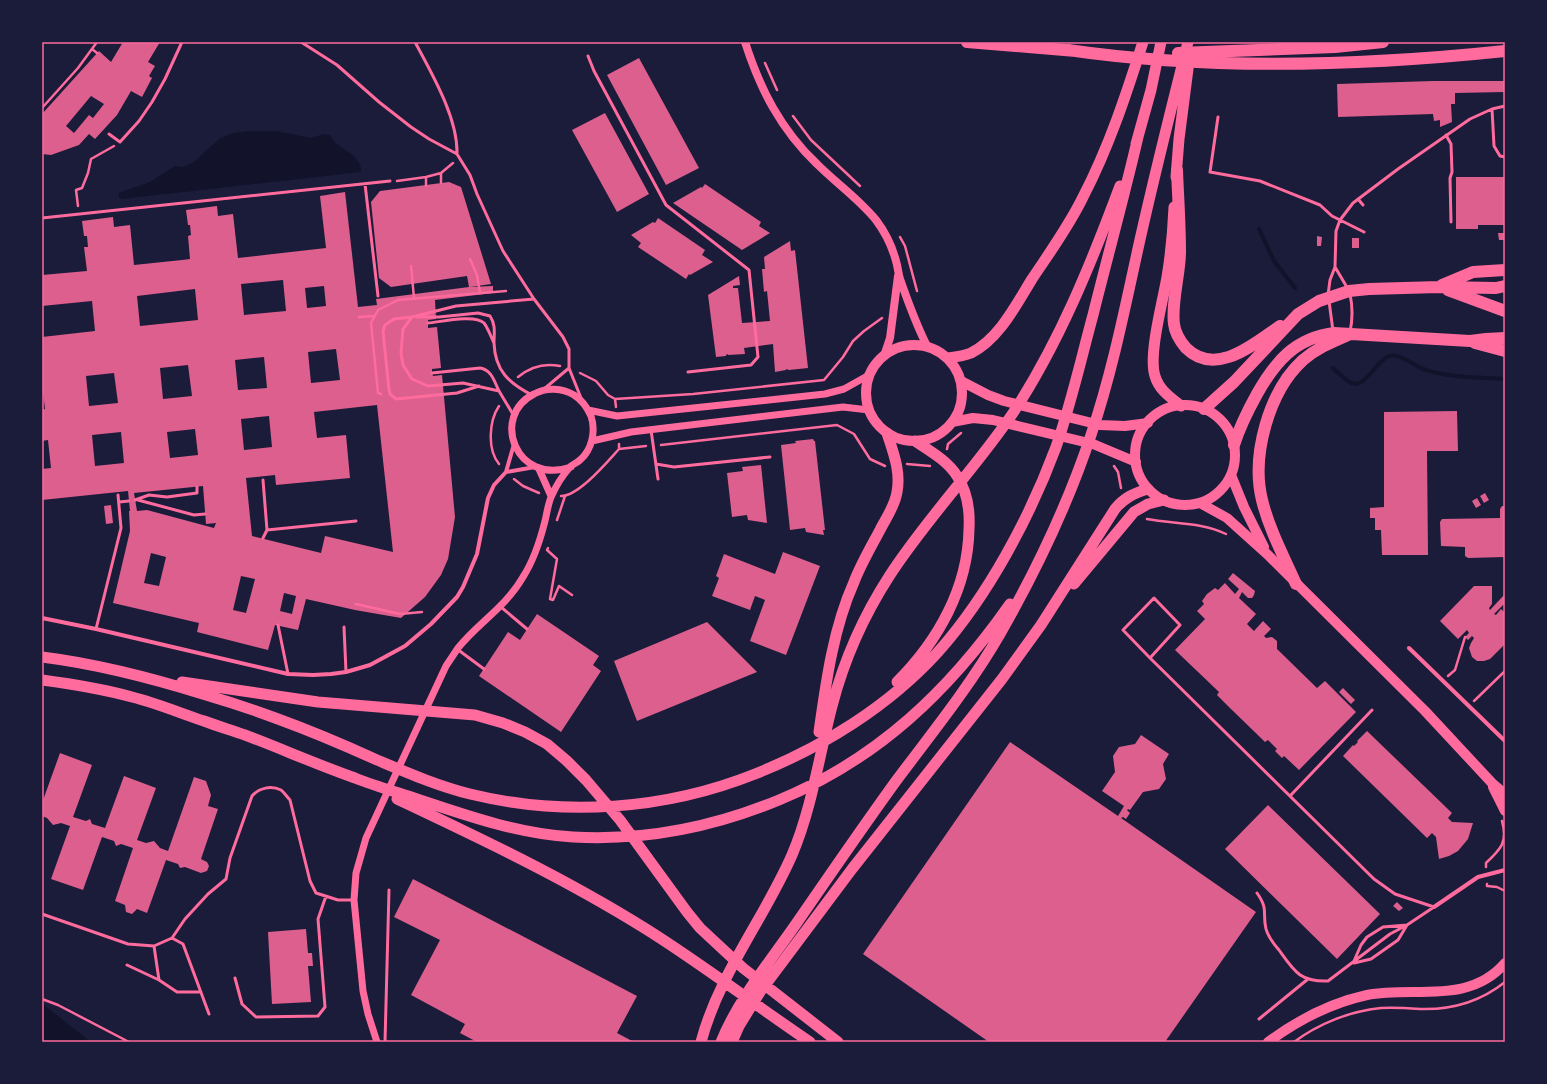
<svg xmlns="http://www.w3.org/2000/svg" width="1547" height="1084" font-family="'Public Sans',sans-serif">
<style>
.water{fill:#12122b}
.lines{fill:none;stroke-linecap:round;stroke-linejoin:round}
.stream{stroke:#12122b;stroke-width:4}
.building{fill:#dd5f8e;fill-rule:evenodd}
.path{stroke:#ff6b9d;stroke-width:2.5}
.service{stroke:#ff6b9d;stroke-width:3}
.minor{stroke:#ff6b9d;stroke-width:4}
.tertiary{stroke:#ff6b9d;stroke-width:7}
.secondary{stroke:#ff6b9d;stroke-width:8}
.primary{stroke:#ff6b9d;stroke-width:10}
.trunk{stroke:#ff6b9d;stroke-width:11}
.motorway{stroke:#ff6b9d;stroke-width:12}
.neatline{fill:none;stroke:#ff6b9d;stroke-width:1.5}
</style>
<rect width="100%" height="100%" fill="#1b1b3a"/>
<path class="water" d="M250,131H276L311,138L324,134L330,135C332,138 333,141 336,143C345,151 362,157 361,172L122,199L119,197V193L150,182L175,166L183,167L194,162L219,139L233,133Z
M42,1004L44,1005L91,1042H42Z"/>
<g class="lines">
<path class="stream" d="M1259,229L1274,261L1295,288
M1333,368C1356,390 1357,389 1377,366C1380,363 1384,358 1389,356C1400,353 1413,365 1423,369C1449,378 1478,377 1505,379"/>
</g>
<path class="building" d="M123,42H160L148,62L155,66L149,76L152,78L142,97L131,91L117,115L95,139L89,134L79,145L51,155L42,154V114L99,51L111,62ZM91,96L104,104L93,118L89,115L74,133L66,126Z
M639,58L699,168L666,185L607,75Z
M1433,81H1505V92L1455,93V104H1451L1452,122L1440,127V120L1434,121L1433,114L1338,117L1337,84Z
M605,113L649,194L617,212L572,130Z
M1456,177H1505V225H1478V229H1456Z
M449,182L461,187L491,284L470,287L493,286V293L435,300L436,319L428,320V328L437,327L441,368L432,369V373L433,376L442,375L455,517L448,559L441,575L425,597L401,618L355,610L306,599L298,630L275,625L268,650L197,632L199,623L113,603L130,531L129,511H130L128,491L42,500V469L51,468L48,440L42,441V410L45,409L42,384V337L95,331L92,301L42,306V275L87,271L84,247H88L87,236H84L82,221L113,217L114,227L130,225L134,265L182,260L190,259L188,236L191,235L190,225H188L186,210L217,206L218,216L233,214L238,258L326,248L320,196L345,192L358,307L377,305L376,299L469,287L467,276L391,287L379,278L371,202L380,191ZM283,280L286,311L244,315L241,284ZM324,286L326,306L307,308L305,288ZM195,289L198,320L140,326L137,296ZM336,349L340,380L311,383L308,352ZM264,357L267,388L238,390L235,360ZM188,365L192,396L163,399L160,368ZM114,373L118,403L89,406L86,376ZM377,405L393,552L325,536L321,553L252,536L246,478L275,475L276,485L350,478L346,435L317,438L314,412ZM269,416L272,447L244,450L241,419ZM195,429L198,455L170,458L167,432ZM121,432L124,463L95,466L92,435ZM203,486L206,524L216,523L214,528L147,510L137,511L134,493ZM151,553L166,557L159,586L144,583ZM241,576L255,579L246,613L233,610ZM284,593L296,596L292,614L280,611Z
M705,184L761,222L759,226L770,233L742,250L673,203L701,187L702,188Z
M658,218L705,250L702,255L713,262L690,275L689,274L686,279L638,247L641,243L631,235L653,222L655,223Z
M1498,233H1505V240H1499Z
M1317,236L1322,237L1321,246H1317Z
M1352,238H1359V248H1352Z
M790,241L791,251L795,250L808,368L789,370L786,369V370L775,372L773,344L744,348L745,354L728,355V354L726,355V356L716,357L708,295L739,276L740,285L733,286V288H738L742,323L770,321L767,291L764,292L762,269H765L764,257Z
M1457,411L1458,451H1427L1428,555H1382L1381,530H1375V518H1370V508L1384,507V412Z
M813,439L814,441H815L825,530H823L824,535L806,532L805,528L790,530L781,445L796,443L795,441Z
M761,465L767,523L748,520L747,515L732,517L727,473L743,471L742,467Z
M1485,493L1489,500L1484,503L1480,496Z
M1477,498L1481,505L1476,508L1472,501Z
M111,505L113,523L106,524L104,506Z
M1502,506H1505V557L1468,558L1465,556V547L1441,546L1440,522L1442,519L1500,518V509Z
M783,552L820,566L786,655L750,641L765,600L755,596L750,610L712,596L719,578L716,576L724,554L775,574Z
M1233,573L1255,591L1254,595L1252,598H1248L1242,592L1239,598L1256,614L1247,624L1254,631L1263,621L1271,629L1264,636L1266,638L1272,637L1277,641V649L1317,688L1325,681L1356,712L1299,770L1284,756L1282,758L1275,751L1277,749L1268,740L1265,742L1231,709L1217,695L1219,692L1175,650L1205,619L1197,611L1204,604L1202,601L1207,594L1215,588L1218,590L1225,583L1235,594L1239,589L1228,579Z
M1474,586H1492V604L1489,608L1490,610L1505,594V603L1494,614L1496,615L1501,609L1505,613V644L1490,659L1484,661H1477L1472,657L1469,648L1471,643L1474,638L1472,636L1468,640L1465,637L1469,633L1467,630L1458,639L1440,621Z
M537,614L599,656L593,665L601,671L561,732L479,676L508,632L520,640Z
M707,622L757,672L637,721L614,661Z
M1343,688L1355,700L1351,704L1339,692Z
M1367,731L1452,813L1448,818L1452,822L1473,823L1468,839L1458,851L1449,856L1439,859L1436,837L1432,833L1427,838L1343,756L1353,745L1354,746L1358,742L1357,741Z
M1141,735L1169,754L1163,764L1166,779L1159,789L1143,792L1130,810L1128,809L1127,810L1130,813L1126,819L1123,817L1121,818L1256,912L1165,1042H989L863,954L1010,742L1118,816L1124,806L1102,791L1115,772L1113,756L1119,747L1135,744Z
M60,753L92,765L73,817L86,821L90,819L92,824L105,828L124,776L156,788L137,840L146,843L154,841L160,848L168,851L194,777L206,781L211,795L208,806L218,809L201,859L207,862L209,866L207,871L201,873L185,867L180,868L178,864L166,860L147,913L137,909L132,914L126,912L125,905L115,901L133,848L121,844L116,846L114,841L102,837L83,890L51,879L70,826L61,823L53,825L47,818L42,816V803Z
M1268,805L1380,914L1337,959L1225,849Z
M413,879L637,996L617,1033L634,1042H477L460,1033L465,1024L411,995L440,940L394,917Z
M1397,902L1403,908L1399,911L1393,906Z
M306,929L308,953H312L313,966H308L311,1002L272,1004L268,932Z"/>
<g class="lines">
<path class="path" d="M92,49L97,53
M765,63L777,90
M42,108L78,68L97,42
M793,116L811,140L860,186
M441,173L453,163
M426,177L441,173V183
M397,181L426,177V186
M78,206L76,190L82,188L88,173L91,159L114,146
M900,237L905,246L917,291
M470,259L477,275L480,293
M411,266L414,298
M359,317L375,316
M580,373L596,381L608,395L615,399L693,394L824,380L843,357L853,341L864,331L882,318
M518,377C530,367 545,363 560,366
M381,394L378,393L371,323L378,310L398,300L506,291
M615,399L616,407
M499,406C489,421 487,449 499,464
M661,445L837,425L854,434L870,459L885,466
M619,449L646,446
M947,449L948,444L961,433
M907,464L930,466
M1114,466L1118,472L1121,488
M514,479L523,486L539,493
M561,496C579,496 607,462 619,449V444
M1147,519C1173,524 1202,522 1226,534
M557,520L565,496
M548,548L547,550L557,559L550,599L553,600L559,586L572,595
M356,604L400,614L422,612
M1448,676L1455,670L1465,637
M1474,701L1505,671
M1486,867V863C1501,849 1508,842 1502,821
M1487,884V886L1497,887L1505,891
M42,999L58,1005L129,1042
M1294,1042C1318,1024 1350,1011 1381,1008C1394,1007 1407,1008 1420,1009C1452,1010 1480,1002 1505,982"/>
<path class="service" d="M301,42L337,65L379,102L411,127L429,139L457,154L470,175L477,194L503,251L534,299L563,337L569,349V368L581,398
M415,42C432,74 458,118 457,154
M588,56L594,71L666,205L749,270L758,357L751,365L688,372
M1492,109L1494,146L1500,156L1505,157
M1218,117L1210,172L1260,181L1320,205L1332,216L1364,232
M109,134L120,142L139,121L152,102L165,79L182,42
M1446,135L1451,144L1452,172L1450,178L1451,222
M365,184L378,296
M1358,199L1363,205
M42,218L390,181
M1335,267L1348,289
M1350,294C1353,308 1353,318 1350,332
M1328,295L1330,280L1335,267L1336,231L1340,220L1353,203L1398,169L1470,119L1492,109L1505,106
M1329,301L1333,331
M412,317L403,329L401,353L403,365L412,379L428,386L463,383L499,391L514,416
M417,317H439L478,313L490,316C496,325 494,333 494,343C495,371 509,383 532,395
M428,323C440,322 475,314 484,323C488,328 491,337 494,343
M432,373L480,368C492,370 494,381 499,391
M479,386L457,393L396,399L390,394L389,390L383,331L385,325L394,319L412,317L456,306L534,299
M544,389L569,368
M651,430L658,479
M656,464L674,467L770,457
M263,480L267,530L356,521
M135,500L149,495L167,497L197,493V487
M138,500L194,515L205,514
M119,502L129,501
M263,538L267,530
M501,607L527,629
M278,625L288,674
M344,627L346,672
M96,629L121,528L118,495
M457,649L484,669
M1150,658L1180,625L1154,598L1123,630L1150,658L1374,879L1395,894L1434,907
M1290,796L1372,710
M1257,893C1269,910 1262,912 1266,929C1268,937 1273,943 1279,950C1294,971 1300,982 1328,981L1390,934L1407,925L1398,940L1371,959L1354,963
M42,914L128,944L154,946L172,938L185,919L208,894L226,879L230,858L252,796C259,788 271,785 281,790C284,792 287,797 290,800L310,881L316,893L338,900H354
M172,938L183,944L209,1014
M154,946L159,980L177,992H201
M1354,961L1361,945L1367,937L1383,927L1407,925L1434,907
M127,965L159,980
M235,978L242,1004L256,1017L318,1016L325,1007L318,919L326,896
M1259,1019L1308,979
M385,1042L389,890"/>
<path class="minor" d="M506,472L535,467
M42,618L96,629L288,674L313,675L331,674L346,672L370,665L405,646L431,624L457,597L463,587L477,554L488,498L494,485L506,472L514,444
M1409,648L1505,741
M1434,907L1478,877L1505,870"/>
<path class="tertiary" d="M588,410L617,416L825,394L844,389L869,375
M592,441L631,432L826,409L843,407L869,410
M539,469L551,496
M377,1042L368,1014L363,991L354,900L356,873L366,838L446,666C450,660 454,654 458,648C479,622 505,608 523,577C534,560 540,541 545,521C547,513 548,503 552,495C556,486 563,475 570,467C573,464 577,463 580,460C592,450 596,431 591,416C587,407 582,400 574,395C562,388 547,387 534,394C490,416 516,486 571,467"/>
<path class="secondary" d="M745,42C760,89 781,130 817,164C836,183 859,199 876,220C885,232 892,246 896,261C898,267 898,273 900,279C908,302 916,324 927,346
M884,356L890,338L898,276"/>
<path class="primary" d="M866 393a48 48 0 1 1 96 0a48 48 0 1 1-96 0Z
M961,381L988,395L1004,401L1100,425L1125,426L1148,423
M1135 455a50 50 0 1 1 100 0a50 50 0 1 1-100 0Z
M952,422L973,418L993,420L1093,444L1136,462
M1231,475L1244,507L1264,547
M1200,503L1227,518L1267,554L1425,711L1492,783L1505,794
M1493,787L1505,811
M1268,1042C1298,1020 1330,1003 1367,995C1414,986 1469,1005 1505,963"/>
<path class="trunk" d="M1136,144L1151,90L1161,42
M1176,177L1179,139L1189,61
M1174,207C1173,230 1171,253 1167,277C1163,301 1148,355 1155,376C1159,390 1170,397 1181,406
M948,358C956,357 964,356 971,353C999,339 1016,305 1032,279C1050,252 1069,226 1083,197C1109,147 1126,95 1143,42
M1074,584L1134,512L1148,504L1164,500
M42,657C98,664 152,678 206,695C230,702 254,710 278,719C311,731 344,745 377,760C408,773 438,786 470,794C564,817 665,810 755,774C823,747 889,706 938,652C988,596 1030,517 1056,447C1071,404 1081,359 1093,315C1108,255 1124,197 1138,137
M42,680C72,684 103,689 132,697C156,703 180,713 204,721C217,726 231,730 245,735C282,749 318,765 355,778C375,786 396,792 417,799C468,816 519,834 573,837C644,841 714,827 779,800C878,759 949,691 1010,604
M182,682L318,702L475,715L503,723L525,732L547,744L567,761L586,780L620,820L687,912L700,928L743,968L838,1042
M897,682C938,641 968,588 969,529C970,511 967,491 957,476C948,461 930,451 915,441
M819,732C826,682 833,629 854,582C861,564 871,547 880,530C886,518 895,506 897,492C901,471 893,452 887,433
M397,799C482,839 566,879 646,929C702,964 755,1005 810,1042
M701,1042C719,974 764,919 792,855C812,808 819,756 832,706C844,660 864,615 890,575C927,518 975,469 1013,413C1059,343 1091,264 1120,186
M721,1042C739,998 769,963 796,924C829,876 862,828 896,781C932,733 970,686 1000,634C1036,571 1068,504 1091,435C1112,373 1125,308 1139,244C1154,177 1171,109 1188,42
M732,1042L739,1026L760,992L852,869L1002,679L1041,625L1115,509C1124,498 1134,493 1148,489"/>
<path class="motorway" d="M967,42L1076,51
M1068,50C1212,71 1361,66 1505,51
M1178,53L1335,47L1383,42
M1177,170C1178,197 1180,224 1180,252C1180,274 1171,303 1174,324C1175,334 1180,341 1186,348C1216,378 1255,343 1280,326
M1442,285L1473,272L1505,270
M1448,290L1505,311
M1475,343L1505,351
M1204,409L1234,382L1298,314L1319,301L1349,291L1369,289L1439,287L1496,288L1505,286
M1234,445C1240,426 1247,412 1257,394C1275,362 1295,338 1334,333L1470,341L1486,339L1505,338
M1296,584C1284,557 1269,529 1262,500C1251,455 1269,391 1303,360C1317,348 1332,342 1348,335"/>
</g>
<rect width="1547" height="1084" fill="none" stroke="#1b1b3a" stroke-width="86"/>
<rect x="43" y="43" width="1461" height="998" class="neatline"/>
</svg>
